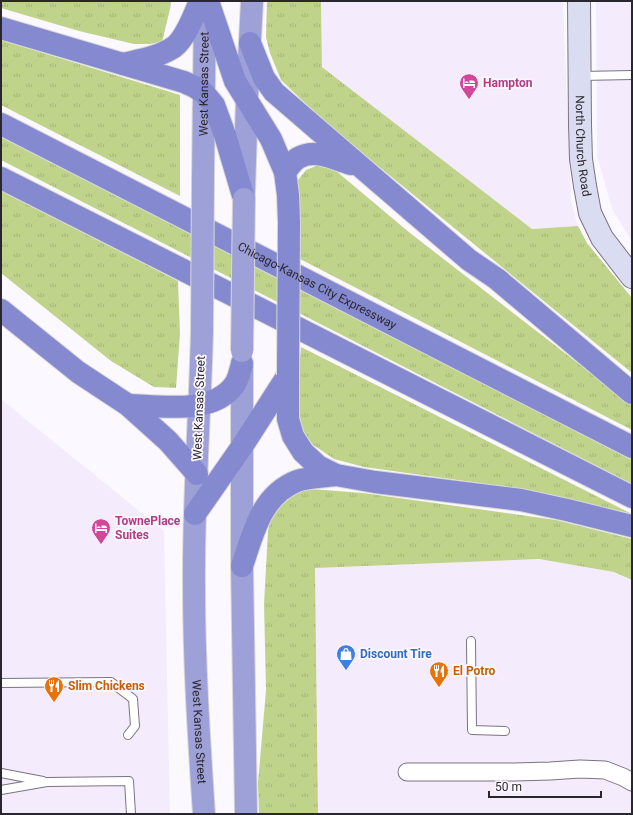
<svg xmlns="http://www.w3.org/2000/svg" width="633" height="815" font-family="Roboto,sans-serif">
<style>
.commercial{fill:#f4ecfd}
.grass{fill:url(#grass-tufts)}
.lines{fill:none;stroke-linecap:round;stroke-linejoin:round}
.service-casing{stroke:#7b7381;stroke-width:10}
.minor-casing{stroke:#7b7381;stroke-width:19}
.secondary-casing{stroke:#7b7381;stroke-width:24}
.trunk-casing{stroke:#d9d8d9;stroke-width:24}
.motorway-casing{stroke:#d9d8d9;stroke-width:24}
.service{stroke:#fff;stroke-width:8}
.minor{stroke:#fff;stroke-width:17}
.secondary{stroke:#dadcf1;stroke-width:22}
.trunk{stroke:#9ea0d8;stroke-width:22}
.motorway{stroke:#8589cf;stroke-width:22}
.trunk-bridge-casing{stroke:#d9d8d9;stroke-width:24;stroke-linecap:butt}
.motorway-bridge-casing{stroke:#d9d8d9;stroke-width:24;stroke-linecap:butt}
.trunk-bridge{stroke:#9ea0d8;stroke-width:22}
.motorway-bridge{stroke:#8589cf;stroke-width:22}
.labels{text-anchor:middle;dominant-baseline:central;stroke-width:3.5;stroke-linejoin:round;paint-order:stroke}
.hotel-label{font-size:12px;font-weight:bold;fill:#b23c85;stroke:#fcf8ff;text-anchor:start}
.street-label{font-size:12px;fill:#2a262d;stroke:#fcf8ff}
.shop-label{font-size:12px;font-weight:bold;fill:#366cbe;stroke:#fcf8ff;text-anchor:start}
.food-label{font-size:12px;font-weight:bold;fill:#c56008;stroke:#fcf8ff;text-anchor:start}
</style>
<defs>
<pattern id="grass-tufts" width="24" height="20" patternUnits="userSpaceOnUse"><rect width="24" height="20" fill="#bfd38b"/><path d="M3 7l-1-3M5 7V3M7 7l1-3M15 17l-1-3M17 17v-4M19 17l1-3" fill="none" stroke="#a4b578"/></pattern>
</defs>
<rect width="100%" height="100%" fill="#fcf8ff"/>
<path class="commercial" d="M321,1H563L571,201L578,226L532,229L322,67Z
M596,1H632V241L612,209L597,155Z
M1,399L164,531L170,814H1Z
M539,559L614,572L632,580V814H318L315,568Z"/>
<path class="grass" d="M1,1H171L170,9L162,42L149,44H134L79,31L1,8Z
M267,1H321L322,67L532,229L578,226L587,243L632,298V373L329,126L281,80L270,53L266,37Z
M1,40L180,95V196L1,105Z
M1,137L632,460V484L1,160Z
M321,164L329,165L410,233L632,405V430L300,259L298,180L306,170Z
M1,191L178,281L180,334L176,388L154,387L111,361L1,273Z
M301,347L632,514L508,487L364,467L334,459L312,444L301,427L297,394Z
M311,489L363,493L556,520L632,539V580L614,572L539,559L315,568L318,814H259L258,783L266,690L264,604L268,531L273,510L293,491Z"/>
<g class="lines">
<g class="service-casing">
<path id="service" d="M581,76L632,75
M471,641L472,730L505,731
M1,683L111,682L133,699L135,726L128,735
M1,773L43,781
M1,790L47,782L129,781L131,814"/>
</g>
<g class="minor-casing">
<path id="minor" d="M407,772H514L550,771L580,769L605,770L623,777L632,782"/>
</g>
<g class="secondary-casing">
<g id="secondary">
<path id="s1" d="M579,1L580,125L581,159L585,186L590,213L602,238L632,277"/>
</g>
</g>
<g class="trunk-casing">
<g id="trunk">
<path id="s2" d="M203,178L205,1"/>
<path d="M244,192L247,99L252,1"/>
<path id="s3" d="M202,331C200,416 193,502 194,588C194,663 199,739 204,814"/>
<path d="M242,363V566L246,814"/>
</g>
</g>
<g class="motorway-casing">
<g id="motorway">
<path d="M208,1L235,81L271,139L285,172L288,195L289,223"/>
<path d="M1,28L184,82L195,87L204,93L214,105L225,135L244,199"/>
<path d="M250,43L264,78L274,92L469,260L497,279L632,393"/>
<path d="M123,64C140,60 159,57 174,47C186,38 194,15 200,1"/>
<path id="s4" d="M1,124L632,447"/>
<path d="M285,172C289,167 293,161 298,158C315,148 334,159 351,164"/>
<path d="M1,178L632,497"/>
<path d="M1,310L78,372L128,405L168,441L197,474"/>
<path d="M288,375V419L293,436L303,452L318,466L336,475L375,482L521,500L567,510L632,526"/>
<path d="M128,405C161,406 214,415 235,384C239,378 240,370 242,364"/>
<path d="M195,514L241,448L288,375"/>
<path d="M242,566C253,534 261,495 297,481C308,477 324,477 336,475"/>
</g>
</g>
<use href="#service" class="service"/>
<use href="#minor" class="minor"/>
<use href="#secondary" class="secondary"/>
<use href="#trunk" class="trunk"/>
<use href="#motorway" class="motorway"/>
<g class="trunk-bridge-casing">
<path id="trunk-bridge" d="M202,331L203,178
M242,351L244,199"/>
</g>
<g class="motorway-bridge-casing">
<path id="motorway-bridge" d="M288,375L289,223"/>
</g>
<use href="#trunk-bridge" class="trunk-bridge"/>
<use href="#motorway-bridge" class="motorway-bridge"/>
</g>
<defs>
<g id="hotel-pin" transform="scale(1)"><path d="M0 17L-7.5 6A9.5 9.5 0 1 1 7.5 6Z" fill="#d1479c" stroke="#fcf8ff"/><path d="M-6-4.5h1.5V1H6V5H4.5V3h-9V5H-6ZM-4 0a1.8 1.8 0 1 1 3.6 0ZM.5 0V-2.5h3Q6-2.5 6 0Z" fill="#fff"/></g>
<g id="shop-pin" transform="scale(1)"><path d="M0 17L-7.5 6A9.5 9.5 0 1 1 7.5 6Z" fill="#3f7fe0" stroke="#fcf8ff"/><path d="M-5-2.5h2.3a2.7 3.5 0 0 1 5.4 0H5L5.5 6h-11ZM-1.5-2.5h3a1.5 2.3 0 0 0-3 0Z" fill="#fff"/></g>
<g id="restaurant-pin" transform="scale(1)"><path d="M0 17L-7.5 6A9.5 9.5 0 1 1 7.5 6Z" fill="#e8710a" stroke="#fcf8ff"/><path d="M-5-6h1v4h1v-4h1v4h1v-4h1v5L-1.5 .5V6h-2V.5L-5-1ZM5-6V6H3V1.5H1.5Q1.5-4 5-6Z" fill="#fff"/></g>
</defs>
<g fill-rule="evenodd">
<use href="#hotel-pin" x="469" y="83"/>
<use href="#hotel-pin" x="101" y="528"/>
<use href="#shop-pin" x="346" y="654"/>
<use href="#restaurant-pin" x="439" y="671"/>
<use href="#restaurant-pin" x="54" y="686"/>
</g>
<g class="labels">
<g class="hotel-label">
<text x="483" y="83">Hampton</text>
<text x="115" y="521">TownePlace<tspan x="115" dy="14">Suites</tspan></text>
</g>
<g class="street-label">
<text stroke="none"><textPath href="#s2" startOffset="94">West Kansas Street</textPath></text>
<text stroke="none"><textPath href="#s1" startOffset="145">North Church Road</textPath></text>
<text stroke="none"><textPath href="#s4" startOffset="355">Chicago-Kansas City Expressway</textPath></text>
<text transform="translate(199 408) rotate(-88)">West Kansas Street</text>
<text stroke="none"><textPath href="#s3" startOffset="401">West Kansas Street</textPath></text>
</g>
<g class="shop-label">
<text x="360" y="654">Discount Tire</text>
</g>
<g class="food-label">
<text x="453" y="671">El Potro</text>
<text x="68" y="686">Slim Chickens</text>
</g>
</g>
<rect width="633" height="815" fill="none" stroke="#2a262d" stroke-width="4"/>
<path d="M489 791v6h112v-6" fill="none" stroke="#2a262d" stroke-width="2"/>
<text x="495" y="791" font-size="12" fill="#2a262d" stroke="#fcf8ff" stroke-width="3" paint-order="stroke">50 m</text>
</svg>
